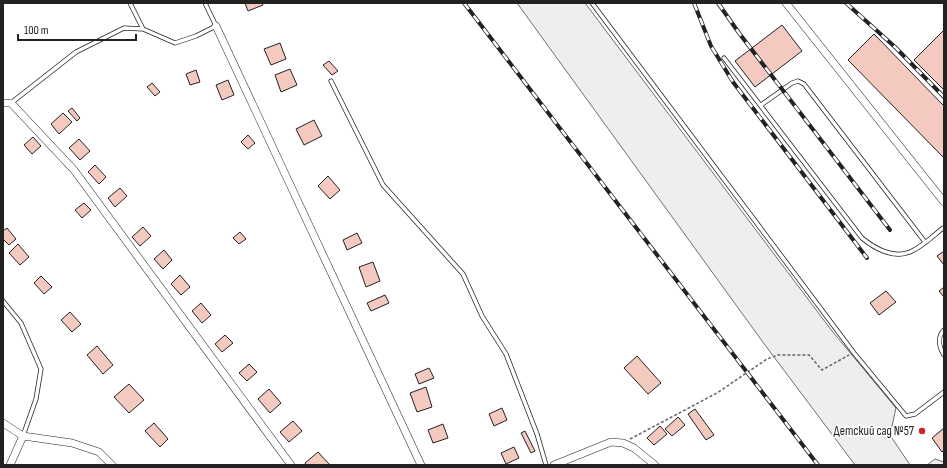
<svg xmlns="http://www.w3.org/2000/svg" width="947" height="468" font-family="'Sofia Sans Condensed',sans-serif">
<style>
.green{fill:#eee;stroke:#6f6f6f}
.building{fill:#f3c9c0;stroke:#222}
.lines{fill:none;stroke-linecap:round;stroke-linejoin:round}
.service-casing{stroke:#222;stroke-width:5}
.minor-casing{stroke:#222;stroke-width:8}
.path{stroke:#646464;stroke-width:1.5;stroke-dasharray:3 2;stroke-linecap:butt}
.service{stroke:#fff;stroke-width:3.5}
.minor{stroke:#fff;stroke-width:7}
.rail-casing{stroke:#222;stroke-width:4}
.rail{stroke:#fff;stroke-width:2.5;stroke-dasharray:8;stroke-linecap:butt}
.poi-dot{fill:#c62828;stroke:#fff;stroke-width:1.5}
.labels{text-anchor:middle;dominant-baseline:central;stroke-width:3;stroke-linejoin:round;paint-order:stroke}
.poi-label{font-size:13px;fill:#222;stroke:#fff;text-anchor:end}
</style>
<rect width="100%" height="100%" fill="#fff"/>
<path class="green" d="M517,3H585L832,331L896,408L890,435L910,465H855L765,345Z
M935,459L944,462V465H927Z"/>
<path class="building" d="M245,3H262L263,5L248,11Z
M782,25L802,51L755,87L735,61Z
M944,30V90L914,60Z
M874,34L944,106V158L848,60Z
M280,43L286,59L271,65L264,49Z
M329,61L338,71L332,75L323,65Z
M290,69L297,85L281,92L275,75Z
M196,70L200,82L190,85L186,74Z
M228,80L234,95L222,100L216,85Z
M152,83L160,92L155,96L147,87Z
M72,108L80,118L77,121L68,111Z
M63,113L72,122L59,134L51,124Z
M314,120L322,136L304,145L296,129Z
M248,135L255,143L248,149L241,142Z
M33,137L41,146L32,154L24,145Z
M79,139L90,151L80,160L69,148Z
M95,165L106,177L99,184L88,172Z
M328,176L340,190L330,199L318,186Z
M120,188L127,196L115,207L108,198Z
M84,203L91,210L82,218L75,210Z
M143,227L151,236L140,246L132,237Z
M7,228L16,239L9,245L3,239V231Z
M240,232L246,239L239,244L233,238Z
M357,233L362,243L347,250L343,240Z
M18,244L29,257L20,265L9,253Z
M164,250L172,260L163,269L154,259Z
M944,251V265L937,256Z
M373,262L380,281L366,287L359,267Z
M180,275L190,287L181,295L171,284Z
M41,276L52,287L44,294L34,283Z
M944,287V297L939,291Z
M886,291L896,302L879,315L870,303Z
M385,295L389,303L371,311L367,303Z
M201,303L211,315L202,323L192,311Z
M70,312L81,324L72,332L61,320Z
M225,335L233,343L222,352L215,344Z
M97,346L113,365L103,374L87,355Z
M637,356L661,383L648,394L624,368Z
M249,364L257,372L247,381L239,373Z
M429,368L434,378L419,384L415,374Z
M129,384L144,400L129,413L114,397Z
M426,387L432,407L417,412L410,393Z
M269,389L281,403L270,413L258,399Z
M502,408L507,420L494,426L489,414Z
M695,409L714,435L706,440L688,414Z
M678,417L685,425L672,436L665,429Z
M293,421L302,431L289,442L280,432Z
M154,423L168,439L160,447L145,431Z
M443,424L448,438L433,443L428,430Z
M660,426L667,434L654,445L647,438Z
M944,428V450L942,452L932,438Z
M525,431L535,451L531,453L521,433Z
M514,447L519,458L506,464L501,453Z
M318,452L330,465H306L305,463Z"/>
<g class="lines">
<g class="service-casing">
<path id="service" d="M130,3L143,29
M592,3L854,353L906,416L915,414L944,392
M724,58L862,238C874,248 893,259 910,252C922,247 933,236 943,228L944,229
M331,81L383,185L463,274L482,316L506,354L537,434L546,465
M11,103L76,52L124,28L143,29L175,43L196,36L216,26L205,3
M761,105L792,83L798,81L804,84L925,242
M3,301L21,323L41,369L36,399L23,436
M944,330C937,337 939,347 944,355"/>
</g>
<g class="minor-casing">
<path id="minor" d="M786,3L944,202
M216,26L421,465
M3,103H11L74,170L291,465
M3,423L23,436L72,443L99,452L112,465
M10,465L23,436
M554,465L611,442L623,443L634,448L655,465"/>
</g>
<path class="path" d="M630,439L717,393L767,359L778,355H809L822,370L849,355"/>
<use href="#service" class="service"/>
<use href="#minor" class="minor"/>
<g class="rail-casing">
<path id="rail" d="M464,3L818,465
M694,3L711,46L733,82L867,258
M718,3L739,33L890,230
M846,3L895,47L944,97"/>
</g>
<use href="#rail" class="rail"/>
</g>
<circle class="poi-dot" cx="922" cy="431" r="4"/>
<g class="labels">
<g class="poi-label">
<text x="914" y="431">Детский сад №57</text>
</g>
</g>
<rect width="947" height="468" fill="none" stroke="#222222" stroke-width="8"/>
<path d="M18 34v6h118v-6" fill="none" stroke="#222222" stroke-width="2"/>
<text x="24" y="34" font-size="12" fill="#222222" stroke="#ffffff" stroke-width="3" paint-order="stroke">100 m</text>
</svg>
